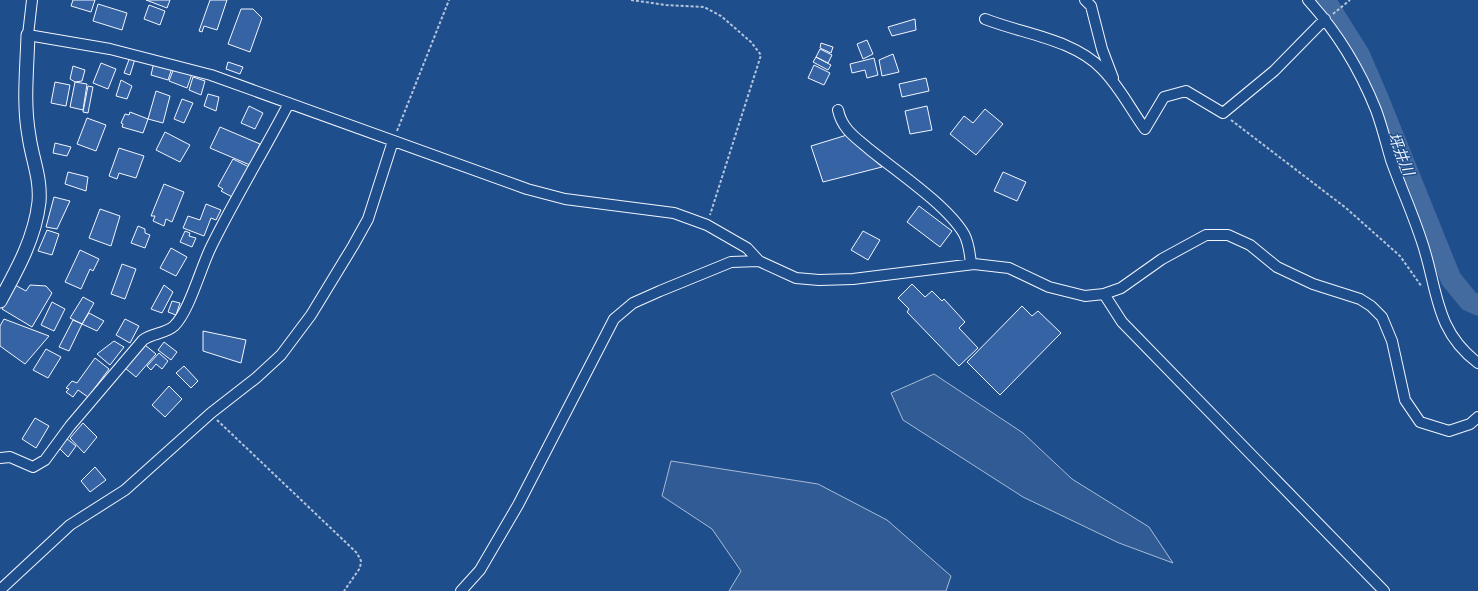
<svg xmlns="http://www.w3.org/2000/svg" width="1478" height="591" font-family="Signika,'Noto Sans JP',sans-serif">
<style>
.built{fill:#305b95;stroke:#a8bbd7}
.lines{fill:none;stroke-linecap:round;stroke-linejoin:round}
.river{stroke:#446ba0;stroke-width:21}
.building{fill:#3563a3;stroke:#f2f6ff}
.minor-casing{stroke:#f2f6ff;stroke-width:12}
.tertiary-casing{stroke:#f2f6ff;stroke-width:15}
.path{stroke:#b3c4dc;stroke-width:2;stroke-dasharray:3 2;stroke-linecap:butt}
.minor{stroke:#1f4e8c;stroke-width:10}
.tertiary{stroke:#1f4e8c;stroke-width:13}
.labels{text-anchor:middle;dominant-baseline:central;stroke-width:3;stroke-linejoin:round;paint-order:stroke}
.water-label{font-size:15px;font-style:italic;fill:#f2f6ff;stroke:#1f4e8c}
</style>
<rect width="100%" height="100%" fill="#1f4e8c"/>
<path class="built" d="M934,374L1023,433L1072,479L1149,527L1173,563L1119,543L1023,497L903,420L891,393Z
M671,461L818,484L887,520L951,576L946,591H729L741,571L712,529L662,496Z"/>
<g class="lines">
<path class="river" d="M1325,0L1359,54L1378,98L1451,279L1469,301L1478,305"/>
</g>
<path class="building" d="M73,0H95L91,12L71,6Z
M146,0H170L167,8Z
M210,0H227L217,30L204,26L202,32L199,31Z
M98,4L127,13L122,30L93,21Z
M149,5L165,11L160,25L144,19Z
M241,9H253L262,18L250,52L228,44Z
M915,19L916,30L892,36L888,27Z
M867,40L873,54L863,59L857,44Z
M821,43L833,47L831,53L820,48Z
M820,49L832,55L828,63L816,57Z
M893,54L899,72L882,76L879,60Z
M130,57L135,59L130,75L124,73Z
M816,57L831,65L828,70L813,62Z
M874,58L878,75L867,78L865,70L852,73L850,64Z
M154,62L172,68L168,80L151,75Z
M228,62L243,67L240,74L226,69Z
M101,63L116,69L108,89L93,83Z
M814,65L830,73L824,85L808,78Z
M73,66L85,70L82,81L75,82L70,79Z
M174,68L192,74L187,88L169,81Z
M193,77L205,81L201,95L189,90Z
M926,78L929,91L902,97L899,84Z
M121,80L132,86L127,99L116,96Z
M55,82L70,85L66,106L51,103Z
M75,82L87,84L83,110L70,107Z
M88,86L93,87L88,113L83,112Z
M156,91L170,96L163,123L148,119Z
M208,94L219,97L216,111L204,106Z
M182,99L193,103L184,123L174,119Z
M249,106L263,113L255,129L241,123Z
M927,106L932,130L910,134L905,111Z
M985,109L1003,124L976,155L950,134L964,116L973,123Z
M130,112L148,119L143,133L122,127L123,124L121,123L125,114L129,115Z
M87,118L106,125L96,151L77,144Z
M220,127L260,144L250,165L210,148Z
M165,132L190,145L180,162L156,150Z
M847,135L882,167L823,182L811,146Z
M55,143L71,147L67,156L53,153Z
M119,148L144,156L136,178L119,173L117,179L109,176Z
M233,159L251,168L234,198L221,191L223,189L218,186Z
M68,172L88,177L86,191L65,184Z
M1003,172L1026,182L1017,201L994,191Z
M164,184L184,192L172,222L166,219L164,226L153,221L155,216H151Z
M54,197L70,201L57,229L46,227Z
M206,204L221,210L216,220L211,218L204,236L183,228L188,216L200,220Z
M919,206L952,231L940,247L907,222Z
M100,209L120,216L111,246L89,238Z
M138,226L145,229V233L150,235L145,248L131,243Z
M47,230L59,234L52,255L38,251Z
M185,231L190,233L189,236L196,238L192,247L180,242Z
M863,231L880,240L868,260L851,250Z
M171,248L187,257L176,276L160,268Z
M80,250L99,259L93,271L90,269L81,289L65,282Z
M122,264L136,269L125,299L111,294Z
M912,284L925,297L932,291L942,301L944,299L965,322L959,328L978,348L959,366L907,312L909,309L898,298Z
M15,285L26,291L30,285L46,286L52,293L32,327L2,309Z
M164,285L173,292L162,313L151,309Z
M83,297L94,303L82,324L70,318Z
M172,301L180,303L176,315L168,312Z
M52,302L65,309L54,331L41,325Z
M1022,306L1032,316L1038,311L1061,333L1000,395L967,362Z
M89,313L104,321L97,331L82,324Z
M4,319L49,336L25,364L0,346V326Z
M125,319L139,326L130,343L116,335Z
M73,320L82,324L69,351L59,347Z
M203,331L246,340L241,363L203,351Z
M114,341L124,347L110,365L97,354Z
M164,342L177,352L171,360L158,350Z
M145,345L156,354L136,377L125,368Z
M46,349L61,357L48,378L33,370Z
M159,353L168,361L162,369L156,364L151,370L147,366Z
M95,358L109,369L88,397L78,390L73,397L66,392L69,389L66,388L72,381L77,383Z
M184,366L198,381L191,388L176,373Z
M169,386L182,399L165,417L152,405Z
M35,418L49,426L36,448L22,439Z
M83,423L97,437L84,453L70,438Z
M66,438L76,446L68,457L59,448Z
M95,467L106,480L90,492L81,481Z"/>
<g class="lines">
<g class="minor-casing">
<path id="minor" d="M32,0L28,35L110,49L211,75L527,189L565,199L674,213L707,225L747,248L759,261L796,278L819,280L853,279L974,264L1009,268L1049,287L1085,296L1104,294L1121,288L1162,259L1206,235H1228L1250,245L1277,267L1313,284L1360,299L1371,306L1382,317L1392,341L1405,400L1420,422L1449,431L1470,424L1478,417
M1085,0L1091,6L1102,49L1113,78
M1308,0C1337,32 1360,70 1376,110C1382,126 1386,143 1391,160C1401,188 1413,214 1422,242C1438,289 1434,330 1478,363
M985,19C1023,34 1073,39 1102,69C1120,87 1131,110 1145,129L1164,97L1186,91L1223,113L1274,71L1325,19
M838,110C842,129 855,137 869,149C896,171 947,205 964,234C969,243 970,254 971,264
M1104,294L1122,322L1384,591
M0,458L10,457L33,467L45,460L70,426L143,340C152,333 165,334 174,326C189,312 201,267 211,247C235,198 264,151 289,103
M0,590L70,525L125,490L211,413L256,378L281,355L311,315L353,246L368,219L393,141
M461,591L480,570L518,505L614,319L633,303L660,291L731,262L759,261"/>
</g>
<g class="tertiary-casing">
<path id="tertiary" d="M0,301C17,270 35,238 39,202C41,177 32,159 29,136C23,103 27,69 28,35"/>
</g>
<path class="path" d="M631,0L666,5L704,7L721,16L751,42L761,55L710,215
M1333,14L1350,0
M1231,120L1346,208L1400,256L1422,287
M397,131L449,0
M217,420L357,553L361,561L360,568L344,591"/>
<use href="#minor" class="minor"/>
<use href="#tertiary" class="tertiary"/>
</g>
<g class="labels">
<g class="water-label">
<text transform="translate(1401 154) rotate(68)">坪井川</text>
</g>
</g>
</svg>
